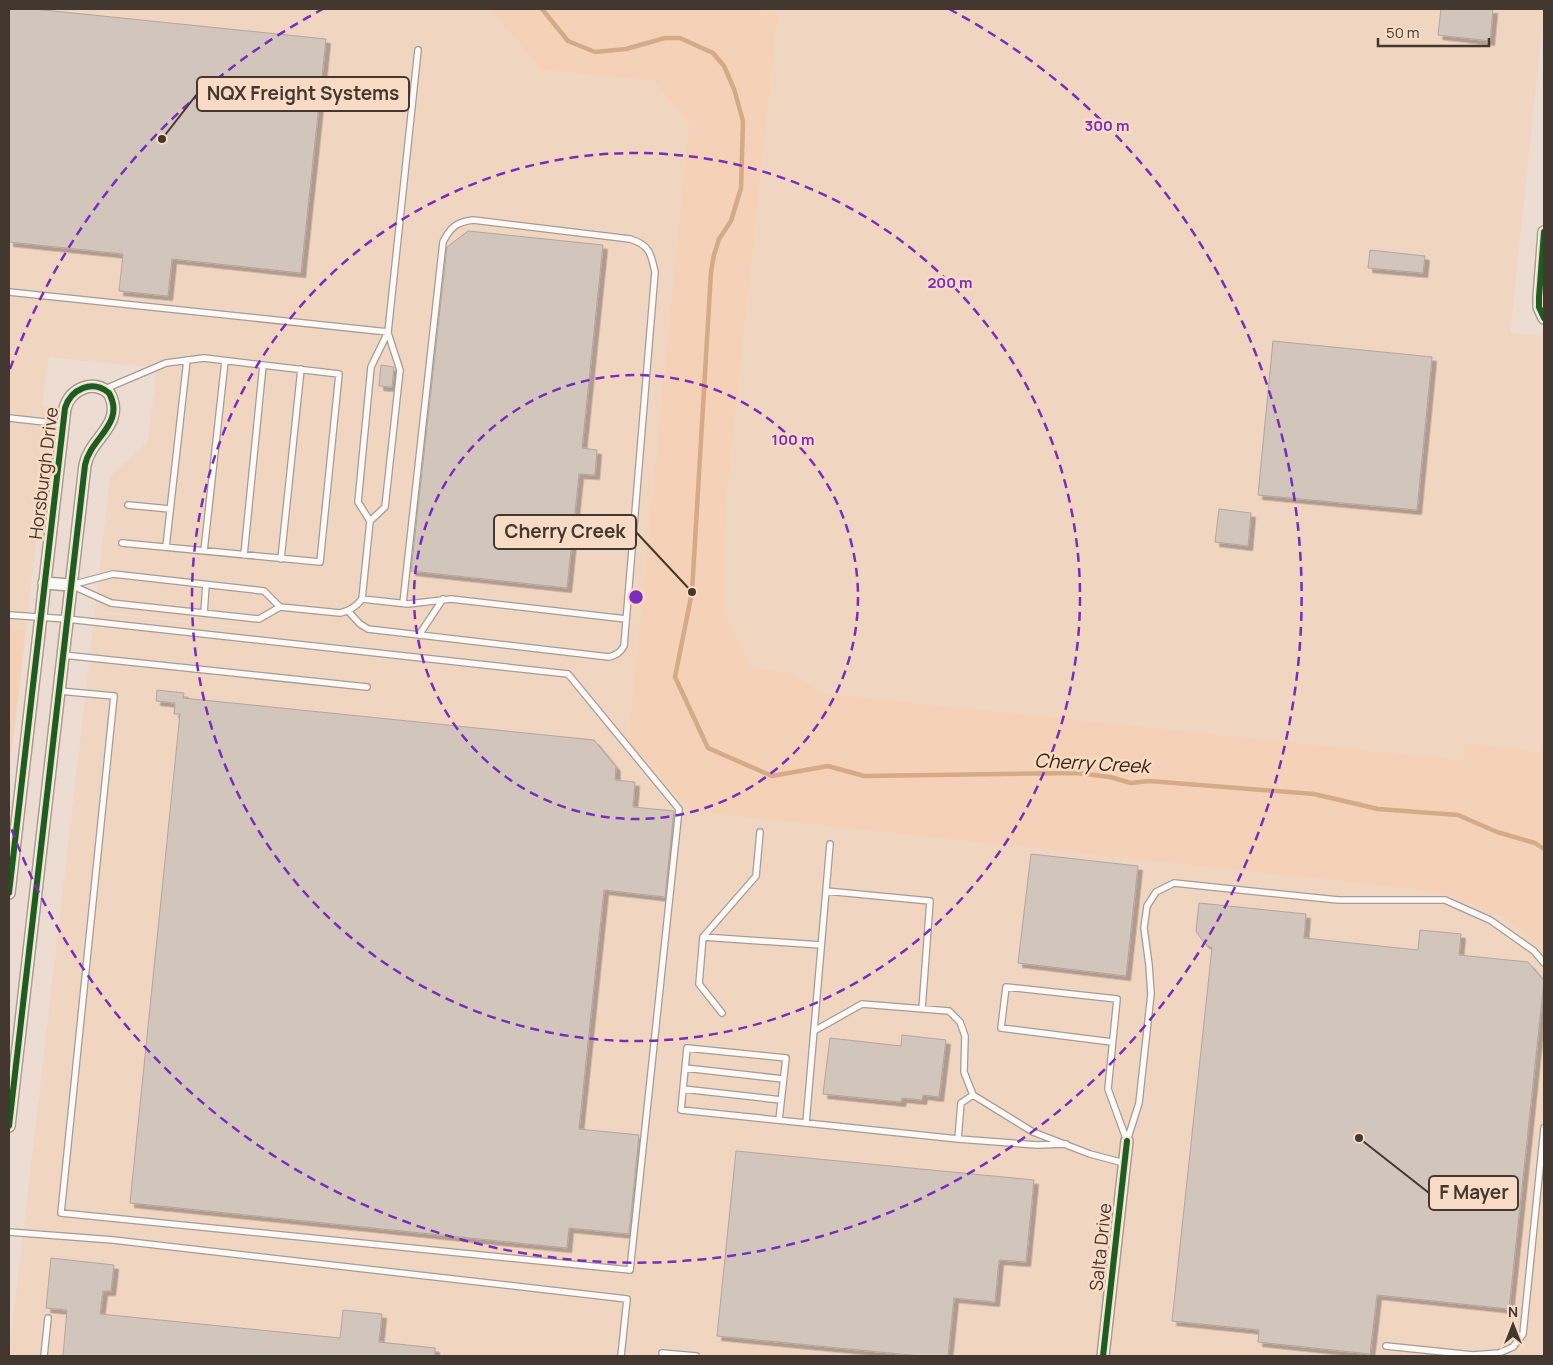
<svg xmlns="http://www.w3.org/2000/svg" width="1553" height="1365" font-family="Manrope,sans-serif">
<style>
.built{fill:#f0d5c1;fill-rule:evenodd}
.green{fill:#f4d1b7}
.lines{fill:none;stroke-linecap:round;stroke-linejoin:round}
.stream{stroke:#d5aa87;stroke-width:4.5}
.building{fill:#d2c6bc;stroke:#b2a69d;filter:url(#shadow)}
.lane-casing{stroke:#a79b92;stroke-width:8}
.street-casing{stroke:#a79b92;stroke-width:14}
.lane{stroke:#fcfaf8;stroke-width:5.5}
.street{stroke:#fcfaf8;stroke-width:11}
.cycleway-casing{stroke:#f8dbc5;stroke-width:9}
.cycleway{stroke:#1b5e20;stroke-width:6}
.ring{fill:none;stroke:#7b2cbf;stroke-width:2.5;stroke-dasharray:9 6}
.labels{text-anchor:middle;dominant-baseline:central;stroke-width:5;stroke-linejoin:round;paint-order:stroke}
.street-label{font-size:18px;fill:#43382f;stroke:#f8dbc5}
.water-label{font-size:19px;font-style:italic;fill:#3a230f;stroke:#f8dbc5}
.centre{fill:#7b2cbf;stroke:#f8dbc5;stroke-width:2.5}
.ring-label{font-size:15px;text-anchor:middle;font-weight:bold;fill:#7b2cbf;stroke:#f8dbc5;stroke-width:5;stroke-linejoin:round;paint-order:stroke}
.leader{fill:none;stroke:#43382f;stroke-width:2}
.callout-dot{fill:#43382f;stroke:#f8dbc5;stroke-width:2}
.callout{fill:#f8dbc5;stroke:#43382f;stroke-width:2}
.callout-label{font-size:19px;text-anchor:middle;font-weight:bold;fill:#43382f}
</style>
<defs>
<filter id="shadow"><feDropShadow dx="4.5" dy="4.5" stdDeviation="0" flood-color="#0004"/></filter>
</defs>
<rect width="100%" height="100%" fill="#ecdcd1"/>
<path class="built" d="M9,9H490L542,70L654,81L689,124L628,739L1416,889L1456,898L1503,917L1544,948V1356H9L95,613L110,476L148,442L157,368L49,357L42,407L51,408L26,630L9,628ZM107,612L260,629V630L100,613Z
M749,9H1544L1510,333L1544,336V752L1465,743L1463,760L820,693L793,673L752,668L724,610L725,511L778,12Z"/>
<path class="green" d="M490,9H749L778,12L725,511L724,610L752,668L793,673L820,693L1463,760L1465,743L1544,752V948L1503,917L1456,898L1416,889L691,811L628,740L689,124L654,81L542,70Z
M9,628L26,630L9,776Z"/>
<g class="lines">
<path class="stream" d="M542,9L568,41L595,52L626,49L665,38H680L713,53L724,66L734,89L743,121L741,188L731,221L719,239L714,255L711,272L692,592L675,677L708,748L772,776L828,766L864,776L1077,773L1110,777L1131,783L1149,781L1314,794L1378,809L1458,815L1497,832L1535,843L1544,849"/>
</g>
<path class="building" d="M9,9H34L326,39L301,273L172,259L168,296L119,291L123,254L9,242Z
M1441,9H1493L1490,41L1438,35Z
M468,231L603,245L582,448L597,450L595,475L579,474L567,588L411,571L447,247Z
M1370,250L1425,256L1423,273L1368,268Z
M1273,341L1432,357L1417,510L1258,495Z
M381,365L394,367L392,387L379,386Z
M1219,509L1251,513L1248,546L1215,542Z
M157,690L184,693L183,698L594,740L616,767L615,780L635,782L633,807L674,811L665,897L604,890L579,1129L639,1135L629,1234L569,1228L567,1248L130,1203L180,714H174L175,703L156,701Z
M1031,854L1138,866L1126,976L1018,963Z
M1199,903L1306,914L1304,938L1418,950L1420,930L1461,934L1459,955L1528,962L1544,981L1509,1309L1377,1295L1370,1354L1258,1342L1259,1330L1172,1321L1212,948L1204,943L1196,931Z
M902,1035L946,1040L939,1097L923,1095L922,1100L902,1098L901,1102L823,1094L830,1038L901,1046Z
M736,1151L1034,1180L1026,1262L999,1260L995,1302L954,1298L948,1356H920L717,1336Z
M51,1258L114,1265L111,1291H103L100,1314L340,1338L343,1310L382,1314L379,1342L435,1348V1356H63L67,1310L46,1308Z"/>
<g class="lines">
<g class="lane-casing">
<path id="lane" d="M9,292L388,332L418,50
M105,389L166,363L204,358L339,374L320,562L122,543
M9,418L63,424
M128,505L170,509
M370,521L385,507L400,370L388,333
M166,547L187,360
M204,551L225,361
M244,555L263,365
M281,559L301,369
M71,585L111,603L259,619L280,607L340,613C350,611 356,607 362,599L370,521L358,502L371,367L388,332
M71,585L113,574L264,591L280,607
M362,599L408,604L451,599L626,619
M348,611L360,624L368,629L609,657C616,655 620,653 624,646L655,272C651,254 650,245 630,239L473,220C456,222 450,228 443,242L403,603
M204,613L206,585
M9,615L67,619L568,674L679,809L630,1270L61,1213L114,696L59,691
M419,635L443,599
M63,655L367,687
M830,844L806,1123L958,1139L1037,1145L1066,1144
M826,891L930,901L922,1009
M703,937L821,945
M722,1013L699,984L703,937L756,876L760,832
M814,1031L862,1004L949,1011L960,1022L965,1036L964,1072L973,1095L1033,1132L1090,1154L1124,1163
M1112,1042L1001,1028L1006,987L1117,999L1108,1089L1127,1141
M685,1068L783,1079
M683,1089L781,1100
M779,1120L786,1058L687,1048L681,1110L806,1123
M958,1139L961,1103L973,1095
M1127,1141L1139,1103L1151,994L1149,965L1144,928L1147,906L1156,892L1174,883L1338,900H1445L1490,920L1534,951L1544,963
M9,1232L113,1240L627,1299L621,1356
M1386,1346L1473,1355L1499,1353L1513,1347L1523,1334L1544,1128
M662,1353L696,1356
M44,1356L48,1318"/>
</g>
<g class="street-casing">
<path id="street" d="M1544,232L1539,297V307L1544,318
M44,583L71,585
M9,893L65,408C71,389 92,379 109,393C126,424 90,438 85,465L9,1126
M1103,1356L1127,1141"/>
</g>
<use href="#lane" class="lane"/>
<use href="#street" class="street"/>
<g class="cycleway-casing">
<path id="cycleway" d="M1544,232L1539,297V307L1544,318
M9,893L65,408C71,389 92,379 109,393C126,424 90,438 85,465L9,1126
M1103,1356L1127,1141"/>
</g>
<use href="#cycleway" class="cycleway"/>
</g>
<g class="ring">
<circle cx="636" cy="597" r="222"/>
<circle cx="636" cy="597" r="444"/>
<path d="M10 369A666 666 0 0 1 323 9M949 9A666 666 0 1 1 10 825"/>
</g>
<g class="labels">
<g class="street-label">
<text transform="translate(43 473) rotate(-83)">Horsburgh Drive</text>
<text transform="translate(1100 1247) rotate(-84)">Salta Drive</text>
</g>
<g class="water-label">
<text transform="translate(1092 763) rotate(3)">Cherry Creek</text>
</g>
</g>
<circle cx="636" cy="597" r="8" class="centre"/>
<g class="ring-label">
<text x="1107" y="131">300 m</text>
<text x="950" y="288">200 m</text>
<text x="793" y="445">100 m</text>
</g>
<path class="leader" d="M162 139L197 94M692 592L636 532M1359 1138L1429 1193"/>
<g class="callout-dot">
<circle cx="162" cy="139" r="5"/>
<circle cx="692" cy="592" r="5"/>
<circle cx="1359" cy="1138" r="5"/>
</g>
<g class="callout">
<rect x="197" y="77" width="212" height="34" rx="5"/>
<rect x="494" y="515" width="142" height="34" rx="5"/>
<rect x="1429" y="1176" width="89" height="34" rx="5"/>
</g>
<g class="callout-label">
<text x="303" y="100">NQX Freight Systems</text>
<text x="565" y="538">Cherry Creek</text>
<text x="1474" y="1199">F Mayer</text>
</g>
<rect width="1553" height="1365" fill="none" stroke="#43382f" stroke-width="20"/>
<g transform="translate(1513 1325)" stroke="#f8dbc5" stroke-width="4" paint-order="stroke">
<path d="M0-4L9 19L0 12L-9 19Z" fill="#43382f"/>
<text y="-8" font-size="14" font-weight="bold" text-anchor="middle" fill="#43382f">N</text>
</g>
<path d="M1378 38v8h111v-8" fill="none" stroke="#43382f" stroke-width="2.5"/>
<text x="1386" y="38" font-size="15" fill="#43382f" stroke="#f8dbc5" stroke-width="4" paint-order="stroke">50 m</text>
</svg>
